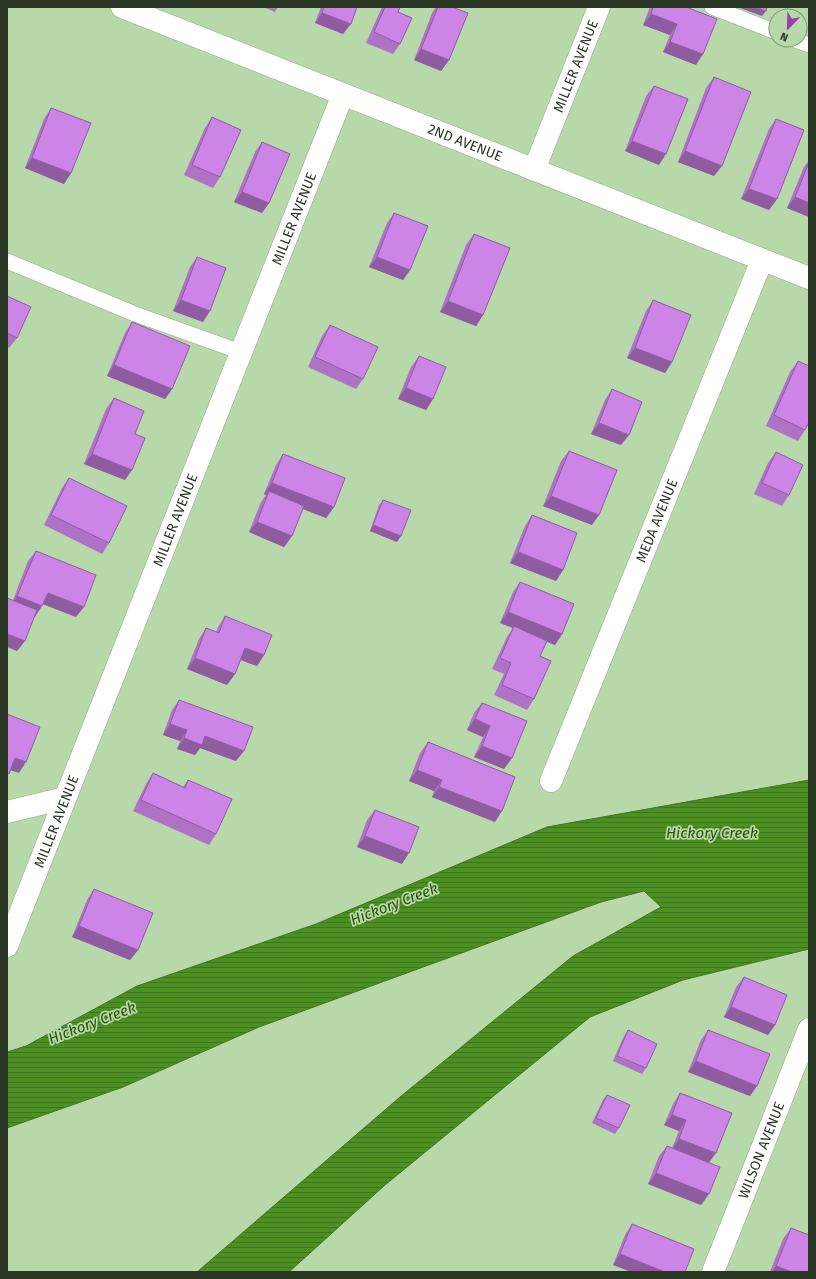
<svg xmlns="http://www.w3.org/2000/svg" width="816" height="1279" font-family="'Fira Sans',sans-serif">
<style>
.water{fill:url(#water-rules);stroke:#427523}
.lines{fill:none;stroke-linecap:round;stroke-linejoin:round}
.service-casing{stroke:#8dad80;stroke-width:16}
.minor-casing{stroke:#8dad80;stroke-width:23}
.service{stroke:#fff;stroke-width:15}
.minor{stroke:#fff;stroke-width:22}
.wall{fill:#af72c7}
.shaded-wall{fill:#8f5ca2}
.building{fill:#cc84e7;stroke:#8f5ca2}
.labels{text-anchor:middle;dominant-baseline:central;stroke-width:3.5;stroke-linejoin:round;paint-order:stroke}
.street-label{font-size:14px;fill:#2a3725;stroke:#b7d8a9}
.water-label{font-size:15px;font-style:italic;fill:#255205;stroke:#b7d8a9}
</style>
<defs>
<pattern id="water-rules" width="6" height="5" patternUnits="userSpaceOnUse"><rect width="6" height="5" fill="#4c9022"/><path d="M0 2.5h6" fill="none" stroke="#3f761d"/></pattern>
</defs>
<rect width="100%" height="100%" fill="#b7d8a9"/>
<path class="water" d="M809,780V949L683,980L590,1017L385,1185L289,1272H197L400,1097L573,956L661,907L644,891L601,902L259,1027L123,1087L7,1128V1052L26,1046L137,986L316,924L547,827Z"/>
<g class="lines">
<g class="service-casing">
<path id="service" d="M712,7L776,32
M795,40L809,45
M7,261L135,314L241,352"/>
</g>
<g class="minor-casing">
<g id="minor">
<path id="s1" d="M122,7L809,278"/>
<path id="s2" d="M534,170L599,7"/>
<path id="s3" d="M551,781L762,260"/>
<path d="M7,812L65,798"/>
<path id="s4" d="M7,946L343,94"/>
<path id="s5" d="M713,1272L809,1029"/>
</g>
</g>
<use href="#service" class="service"/>
<use href="#minor" class="minor"/>
</g>
<path class="wall" d="M263,7H278L275,12Z
M321,7H357L343,34L315,23Z
M382,7H400L398,12L400,44L393,54L366,43Z
M436,7H452L449,60L441,71L414,60L432,13Z
M650,7H686L696,65L663,52L670,35L643,25Z
M714,77V176L678,162L706,88Z
M654,86L659,165L625,151L646,96Z
M51,108L71,173L64,184L25,168L44,119Z
M212,117L220,177L213,188L184,175L205,128Z
M776,119L777,199L769,210L741,199L769,129Z
M262,142L269,203L262,213L234,202L255,152Z
M809,160V217L787,208L804,167Z
M394,213L410,270L403,280L369,267L387,223Z
M474,234L483,315L476,326L440,312L466,245Z
M197,257L203,322L173,311L190,267Z
M7,296L17,338L9,348L7,347Z
M653,300L672,362L665,373L627,358L646,311Z
M132,322L172,389L165,399L107,376L125,333Z
M330,325L363,379L356,389L308,367L322,336Z
M419,356L433,399L426,410L398,399L411,367Z
M798,361L805,430L798,441L766,426L790,372Z
M612,389L621,445L591,434L605,400Z
M114,398L135,434L125,480L84,464L106,409Z
M569,451L592,525L543,506L561,461Z
M776,452L789,495L782,506L754,494L768,463Z
M283,454L334,507L326,518L303,509L292,536L284,547L249,532L261,502L266,495L264,494L276,465Z
M69,478L109,543L102,554L44,525L62,488Z
M383,500L397,542L370,531L379,505Z
M532,515L563,570L556,581L510,563L525,526Z
M36,551L76,617L43,604L34,617L17,651L13,600L28,561Z
M520,582L562,634L555,645L547,642L540,656L534,699L527,710L494,695L504,674L492,669L507,637L513,628L500,623L513,592Z
M225,616L264,655L257,666L241,660L235,674L227,685L187,669L199,639L206,628L216,632L218,627Z
M179,700L236,761L200,748L195,755L177,749L180,741L163,735L172,710Z
M482,703L512,758L504,769L474,757L483,737L467,730L474,713Z
M428,742L495,822L432,797L434,791L409,781L420,753Z
M153,773L183,787L188,780L216,834L209,845L133,811L146,784Z
M375,810L402,864L357,847L367,820Z
M94,889L138,950L130,960L72,937L87,900Z
M744,977L775,1025L768,1035L724,1017L736,987Z
M628,1030L646,1068L642,1074L613,1061L624,1036Z
M708,1030L750,1096L688,1072L701,1040Z
M680,1093L709,1163V1194L701,1205L648,1184L659,1156L667,1146L672,1148L679,1131L664,1125L673,1104Z
M607,1095L619,1128L615,1134L592,1123L603,1100Z
M632,1224L694,1249L613,1265L625,1235Z
M791,1228L809,1272H770L783,1239Z"/>
<path class="shaded-wall" d="M737,7H755L766,11L762,16Z
M322,13L351,24L343,34L315,23Z
M651,14L677,24L670,35L643,25Z
M670,42L703,54L696,65L663,52Z
M421,49L449,60L441,71L414,60Z
M632,141L666,154L659,165L625,151Z
M685,151L722,166L714,176L678,162Z
M32,158L71,173L64,184L25,168Z
M749,189L777,199L769,210L741,199Z
M242,192L269,203L262,213L234,202Z
M795,197L809,203V217L787,208Z
M377,257L410,270L403,280L369,267Z
M181,300L210,311L203,322L173,311Z
M448,301L483,315L476,326L440,312Z
M635,348L672,362L665,373L627,358Z
M114,365L172,389L165,399L107,376Z
M406,388L433,399L426,410L398,399Z
M599,423L629,435L621,445L591,434Z
M92,454L132,470L125,480L84,464Z
M272,483L334,507L326,518L267,495L269,491L266,495L264,494Z
M551,496L599,515L592,525L543,506Z
M257,522L292,536L284,547L249,532Z
M373,525L401,536L397,542L370,531Z
M518,552L563,570L556,581L510,563Z
M48,593L84,607L76,617L40,603Z
M17,596L42,606L35,617L10,607Z
M508,612L562,634L555,645L514,628V626L513,628L500,623Z
M7,634L25,641L17,651L7,647Z
M245,648L264,655L257,666L238,659Z
M195,658L235,674L227,685L187,669Z
M475,719L490,726L483,737L467,730Z
M170,724L187,730L180,741L163,735Z
M205,736L244,751L236,761L200,748L195,755L177,749L184,738Z
M482,746L512,758L504,769L474,757Z
M15,758L26,762L19,773L7,769Z
M417,770L442,780L434,791L409,781Z
M439,787L502,811L495,822L432,797Z
M365,836L409,853L402,864L357,847Z
M79,926L138,950L130,960L72,937Z
M731,1007L775,1025L768,1035L724,1017Z
M696,1061L757,1086L750,1096L688,1072Z
M672,1115L686,1120L679,1131L664,1125Z
M679,1139L716,1153L708,1164L672,1150Z
M656,1173L709,1194L701,1205L648,1184Z
M620,1254L665,1272H631L613,1265Z
M776,1266L792,1272H772Z"/>
<path class="building" d="M324,7H357L351,24L322,13Z
M385,7H400L398,12L412,18L400,44L374,32Z
M438,7H452L468,13L449,60L421,49Z
M653,7H686L717,19L703,54L670,42L677,24L651,14Z
M755,7H767L766,11Z
M714,77L751,92L722,166L685,151Z
M654,86L688,99L666,154L632,141Z
M51,108L91,123L71,173L32,158Z
M212,117L241,130L220,177L192,165Z
M776,119L804,130L777,199L749,189Z
M262,142L290,154L269,203L242,192Z
M809,162V203L795,197Z
M394,213L428,226L410,270L377,257Z
M474,234L510,248L483,315L448,301Z
M197,257L226,268L210,311L181,300Z
M7,296L31,307L17,338L7,333Z
M653,300L691,315L672,362L635,348Z
M132,322L190,346L172,389L114,365Z
M330,325L378,347L363,379L315,357Z
M419,356L446,367L433,399L406,388Z
M798,361L809,366V422L805,430L774,415Z
M612,389L642,402L629,435L599,423Z
M114,398L144,411L135,434L145,438L132,470L92,454Z
M569,451L617,470L599,515L551,496Z
M776,452L803,465L789,495L762,483Z
M283,454L345,478L334,507L272,483Z
M69,478L127,506L109,543L51,515Z
M269,491L304,506L292,536L257,522Z
M383,500L411,510L401,536L373,525Z
M532,515L577,533L563,570L518,552Z
M36,551L96,575L84,607L48,593L42,606L17,596Z
M520,582L574,604L562,634L508,612Z
M7,598L37,610L25,641L7,634Z
M225,616L272,635L264,655L245,648L235,674L195,658L206,628L219,633Z
M514,626L547,641L540,656L551,661L534,699L502,685L511,663L500,658Z
M179,700L253,727L244,751L205,736L202,745L184,738L187,730L170,724Z
M482,703L527,721L512,758L482,746L490,726L475,719Z
M7,714L40,727L26,762L15,758L9,774L7,773Z
M428,742L515,777L502,811L439,787L442,780L417,770Z
M153,773L185,788L188,780L232,799L216,834L141,800Z
M375,810L419,827L409,853L365,836Z
M94,889L153,913L138,950L79,926Z
M744,977L787,995L775,1025L731,1007Z
M628,1030L657,1044L646,1068L617,1056Z
M708,1030L770,1054L757,1086L696,1061Z
M680,1093L732,1113L716,1153L679,1139L686,1120L672,1115Z
M607,1095L630,1105L619,1128L596,1118Z
M667,1146L720,1167L709,1194L656,1173Z
M632,1224L694,1249L685,1272H665L620,1254Z
M791,1228L809,1235V1272H792L776,1266Z"/>
<g class="labels">
<g class="street-label">
<text stroke="none"><textPath href="#s2" startOffset="112">MILLER AVENUE</textPath></text>
<text stroke="none"><textPath href="#s1" startOffset="369">2ND AVENUE</textPath></text>
<text stroke="none"><textPath href="#s4" startOffset="782">MILLER AVENUE</textPath></text>
<text stroke="none"><textPath href="#s4" startOffset="458">MILLER AVENUE</textPath></text>
<text stroke="none"><textPath href="#s3" startOffset="281">MEDA AVENUE</textPath></text>
<text stroke="none"><textPath href="#s4" startOffset="134">MILLER AVENUE</textPath></text>
<text stroke="none"><textPath href="#s5" startOffset="131">WILSON AVENUE</textPath></text>
</g>
<g class="water-label">
<text x="712" y="833">Hickory Creek</text>
<text transform="translate(394 904) rotate(-21)">Hickory Creek</text>
<text transform="translate(92 1023) rotate(-21)">Hickory Creek</text>
</g>
</g>
<rect width="816" height="1279" fill="none" stroke="#2a3725" stroke-width="16"/>
<g transform="translate(788 28) rotate(203)"><circle r="19" fill="#b7d8a9" stroke="#7f9874"/>
<path d="M0-3L7 15L0 10L-7 15Z" fill="#9341b0"/>
<text y="-6" font-size="11" font-weight="bold" text-anchor="middle" fill="#2a3725">N</text>
</g>
</svg>
